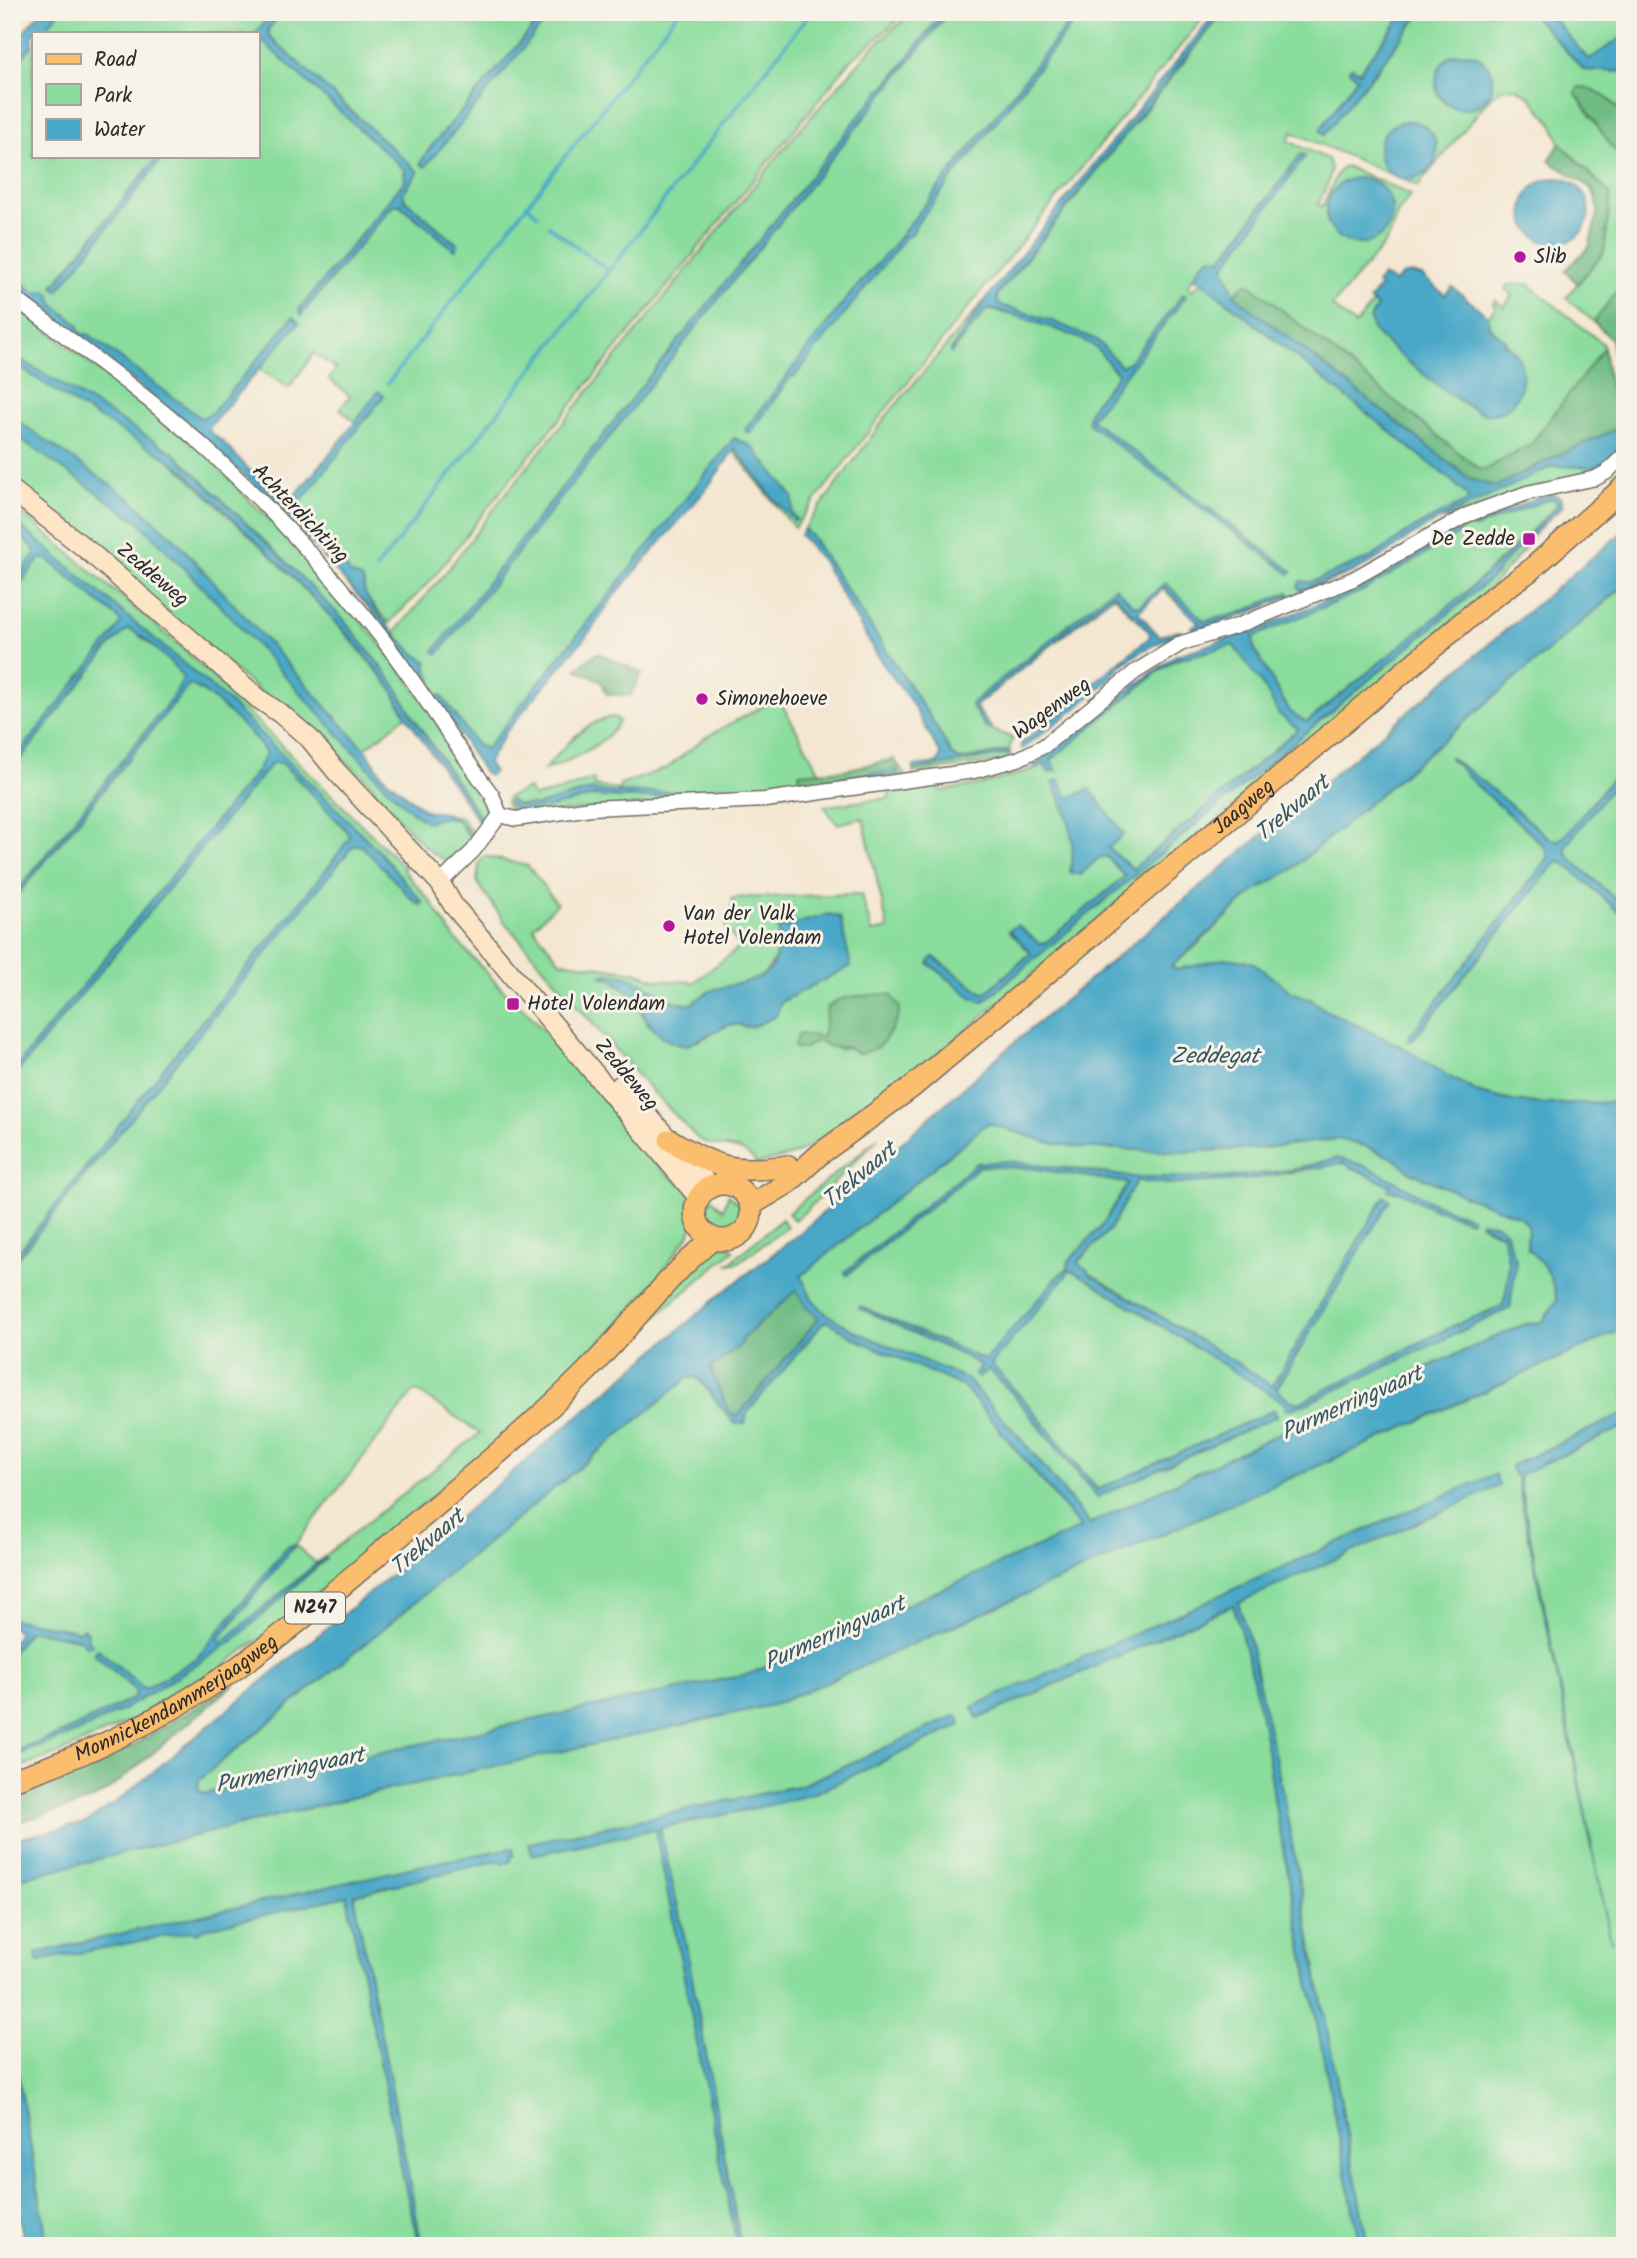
<svg xmlns="http://www.w3.org/2000/svg" width="1637" height="2258" font-family="Kalam,sans-serif">
<style>
.green{fill:#8add9d;stroke:#5a8464;stroke-width:2;fill-rule:evenodd}
.forest{fill:#6fbc84;stroke:#4d7458;stroke-width:2}
.water{fill:#48a8c7;stroke:#3a6a79;stroke-width:2;fill-rule:evenodd}
.lines{fill:none;stroke-linecap:round;stroke-linejoin:round}
.stream{stroke:#48a8c7;stroke-width:3.5}
.street-casing{stroke:#716d65;stroke-width:17}
.secondary-casing{stroke:#716d65;stroke-width:22}
.primary-casing{stroke:#716d65;stroke-width:24}
.street{stroke:#fff;stroke-width:14}
.secondary{stroke:#fde5c5;stroke-width:19}
.primary{stroke:#fbbd6e;stroke-width:21}
.poi-dot{fill:#b5179e;stroke:#f7f3e8;stroke-width:2.5}
.labels{text-anchor:middle;dominant-baseline:central;stroke-width:6;stroke-linejoin:round;paint-order:stroke}
.shield{fill:#f7f3e8;stroke:#686764;stroke-width:2}
.shield-label{font-size:19px;font-weight:bold;fill:#2b2b2b}
.poi-label{font-size:21px;fill:#2b2b2b;stroke:#f7f3e8;text-anchor:start}
.street-label{font-size:21px;fill:#2b2b2b;stroke:#f7f3e8}
.water-label{font-size:23px;font-style:italic;fill:#355762;stroke:#f7f3e8}
</style>
<rect width="100%" height="100%" fill="#f7f3e8"/>
<filter id="ink" filterUnits="userSpaceOnUse"><feTurbulence type="fractalNoise" baseFrequency=".0143" numOctaves="2"/><feDisplacementMap in="SourceGraphic" scale="14" xChannelSelector="R" yChannelSelector="G"/><feConvolveMatrix kernelMatrix="1 2 1 2 8 2 1 2 1" color-interpolation-filters="sRGB"/></filter>
<filter id="wash" filterUnits="userSpaceOnUse"><feTurbulence type="fractalNoise" baseFrequency=".00686" numOctaves="4" result="noise"/><feDisplacementMap in="SourceGraphic" scale="28" xChannelSelector="R" yChannelSelector="G"/><feGaussianBlur stdDeviation="1.57" result="paint"/><feColorMatrix in="noise" values="0 0 0 0 0 0 0 0 0 0 0 0 0 0 0 0 0 1.4 0 .05"/><feComposite in="paint" operator="in"/></filter>
<g filter="url(#wash)">
<rect width="100%" height="100%" fill="#f4e7d2"/>
<path class="green" d="M59,12H272L256,33H42Z
M282,12H546L430,148L432,155L553,12H904L894,24L851,60L496,497L432,579L389,623L290,513L359,425L340,409L350,396L329,379L336,369L314,353L289,388L259,369L210,426L204,430L12,282V70L33,44V156H158L53,286L57,290L164,156H257L258,41H262L404,169L405,181L299,309L301,315L393,205H400L455,250L458,245L405,200L403,193L418,172L269,36L268,29Z
M913,12H1208L890,404L794,528L731,448L481,761L395,632L446,572L500,501L796,134L871,49Z
M1224,12H1405L1359,72L1350,70L1357,78L1320,130L1367,83L1422,12H1530L1584,70L1625,72V116L1610,100L1584,106L1611,146L1625,161V280L1594,322L1566,298L1604,252L1611,195L1560,143L1552,123L1529,96L1516,88H1507L1500,90L1490,98L1418,186L1292,132L1288,141L1328,159C1336,172 1324,191 1318,204L1322,207L1339,170L1345,166L1411,195L1397,214L1390,234L1382,247L1332,306L1355,325L1373,303L1377,306L1370,320L1516,353L1489,327L1488,316L1496,307L1493,304L1495,300L1504,307L1512,295L1505,289L1510,284H1528L1602,343L1604,348L1531,444L1486,469H1479L1239,288L1235,296L1224,267L1305,155L1301,154L1221,259L1211,257L1200,265L1188,286L1192,290L1202,282L1452,481L1468,496L1554,466L1596,467L1595,475L1435,522L1341,577L1207,629L1163,589L1132,616L1114,595L977,705H971L986,728L1013,738L1010,745V756L1004,761L913,773V770L1008,754L1007,751L960,760L952,755L934,723L812,537L804,529L888,414L990,294L951,352L986,309L1007,314L998,305L997,296ZM1451,56L1488,66C1512,120 1426,120 1437,79C1440,69 1442,62 1451,56ZM1407,121C1459,125 1432,202 1388,171L1382,138L1389,128ZM1360,179C1411,189 1393,255 1350,240C1343,238 1336,236 1332,229C1316,205 1336,182 1360,179Z
M1548,12H1625V35L1590,59L1587,58Z
M12,303L206,453L244,495L286,534L340,594L414,687L487,804L486,815L483,821L412,715L396,686L344,620L174,453L169,459L290,574L334,620L392,689L406,716L361,752L394,789L424,811L461,817L474,835C468,844 459,860 447,860C427,859 380,794 364,777C354,767 341,759 330,751L12,482V362L80,407L147,445L12,356Z
M1551,498L1558,503L1556,507L1463,595L1307,722L1290,712L1255,650L1253,637L1364,590L1459,533L1458,529L1471,525L1475,528Z
M12,505L185,650L405,868L403,870L431,902L455,939L502,989L526,1011L594,1086L663,1171L688,1189L693,1200L691,1211L693,1224L690,1233L654,1283L575,1372L506,1434L299,1609L210,1676L137,1718L60,1753L12,1770V1652L30,1630L79,1639L78,1631L12,1619ZM360,832L401,876L419,905L361,845ZM415,1390L480,1433L316,1563L295,1545ZM316,1564L234,1640L137,1702L134,1698L136,1691L94,1654L98,1649L144,1689L197,1658L222,1629L219,1640L222,1643Z
M1525,543L1527,546L1481,598L934,1057L812,1145L793,1155L757,1164C741,1141 721,1152 698,1139L639,1077L506,924L477,882L479,864L484,856L528,866L557,904L533,927L560,961L635,972L658,980L694,982L740,947L725,926L731,920L732,898L861,894L872,932L888,929L863,818L837,824L824,806L889,798V793L940,786V791C976,786 1012,779 1044,764L1056,770L1051,760L1160,670L1175,660L1233,644L1264,687L1279,714L1299,729L1133,869L1108,848L1124,834L1090,790L1068,798L1059,780L1053,782L1070,823L1074,856L1081,874L1097,859L1106,856L1125,876L1045,943L1040,944L1017,925L1009,931L1031,953L984,994L934,957L929,964L972,997L983,1002L1496,574L1508,558ZM779,945L813,985L781,1002L775,1016L754,1026L745,1027L738,1024L728,1025L697,1042L649,1026L631,995L610,978C643,975 667,1007 692,1004C727,977 765,999 779,945ZM827,1008L848,1047L839,1049L817,1040L797,1049L794,1046L824,1037Z
M1625,585V763L1564,837L1560,840L1550,839L1450,759L1548,850V858L1498,922L1557,861L1565,863L1625,917V1102L1547,1104L1512,1101L1480,1093L1455,1080L1400,1046L1368,1032L1325,1010L1312,1000L1292,992L1277,983L1188,966L1177,970L1170,967L1192,950L1252,893L1291,870Z
M779,699L820,772L800,773L801,783L745,790L615,793L590,790L538,805L510,804L520,811L595,796L622,798L735,795L899,774L897,770L900,768L905,775L806,791L521,815C513,812 509,811 506,802L508,797L528,788L533,797L560,791L593,779L595,786L620,790V785L667,768L706,737L772,701Z
M611,717L616,718L619,721C610,743 565,763 544,770C563,748 582,723 611,717Z
M1625,771V908L1569,857L1565,847Z
M988,1123L1047,1142L1076,1147L1180,1152L1264,1148L1337,1139L1365,1146L1393,1158L1412,1173L1468,1197L1521,1217L1528,1225L1527,1249C1548,1265 1551,1274 1557,1300L1542,1322L1525,1324L1307,1420L1090,1524L1022,1440L967,1379L854,1331L824,1312L812,1299L801,1276ZM1336,1158L1387,1178L1436,1204L1471,1218L1470,1221L1435,1209L1397,1190L1395,1192L1389,1190L1391,1186L1343,1163L1251,1179L1176,1184L1144,1182L1136,1180L1110,1229L1077,1263L1087,1270L1088,1272L1242,1366L1272,1387L1384,1197L1389,1200L1276,1390L1292,1401L1299,1403L1453,1326L1503,1305C1510,1277 1511,1262 1502,1234L1484,1227L1505,1231L1516,1260L1510,1308L1306,1404L1286,1409L1285,1403L1075,1272L1067,1271L1065,1277L991,1364L1030,1407L1098,1490L1274,1410L1277,1415L1097,1497L1012,1393L987,1368L978,1378L981,1366L966,1357L860,1308L985,1360L1060,1274L1068,1268L1069,1261L1103,1224L1128,1183L1029,1168L980,1166L847,1275L845,1273L977,1163L1072,1168L1129,1177H1230L1292,1170Z
M878,1138L808,1209L794,1220L788,1213Z
M728,1195C747,1205 745,1229 723,1232C706,1227 700,1213 712,1199L723,1210Z
M782,1219L787,1227L739,1262L728,1264Z
M716,1246H730L734,1250L640,1330L638,1327Z
M827,1321L856,1339L964,1387L1081,1528L749,1674L326,1764L212,1792L204,1794L198,1790L199,1780L688,1378L697,1377L745,1419L747,1413L823,1323Z
M1625,1328V1413L1529,1457L1517,1477L1532,1553L1519,1480L1521,1474L1625,1426V2246H1368L1282,1790L1249,1639L1238,1603L1499,1486L1392,1518L972,1707L978,1719L1233,1605C1252,1668 1267,1734 1274,1801L1360,2246H741L685,1940L660,1828L774,1804L813,1794L961,1725L955,1716L802,1785L529,1843L532,1855L655,1829L737,2246H422L354,1895L499,1860L504,1863L513,1848L193,1931L197,1933L203,1929L347,1895L404,2182L420,2246H48L12,2039V1880L346,1799L776,1704L1361,1447Z"/>
<path class="forest" d="M1579,87C1600,88 1611,101 1625,116V161L1611,146L1575,92Z
M1560,143L1611,195L1604,252L1578,284L1565,271L1589,247L1598,212L1597,201L1590,187L1549,161Z
M1625,280V394L1619,384L1611,339L1594,322Z
M1244,284L1251,285L1479,469H1486L1531,444L1604,348C1608,371 1606,392 1625,408V425L1550,459L1496,487L1470,479L1235,296Z
M597,653L642,673L630,696L607,694L601,681L576,669Z
M894,759L900,768L897,770L801,783L799,773L843,770Z
M884,994L891,995L900,1008C898,1021 887,1040 876,1048C872,1051 864,1052 859,1054L848,1047H830L817,1040L805,1048L797,1049L794,1046L799,1034L823,1037L827,1008L838,1000L849,997Z
M796,1290L807,1308L819,1318L737,1417L728,1410L710,1369L742,1343L741,1340Z
M237,1682L121,1780L95,1798L74,1806L12,1824V1799L134,1745Z"/>
<path class="water" d="M40,12H59L42,33H33V44L12,70V46Z
M272,12H282L268,29L269,36L418,172L403,193L405,200L458,245L455,250L400,205H393L301,315L299,310L405,181L406,175L404,169L262,41L257,42L256,33Z
M546,12H553L425,167L420,163L430,148Z
M943,12H949L709,311L438,654L434,651L632,398L877,94L893,77Z
M1077,12H1082L916,225L913,233L906,237L795,376L790,378L752,431L748,433L745,430L846,299L886,254Z
M1216,12H1222L997,295L998,304L1055,322L1097,340L1121,366L1129,362L1183,294L1186,296L1091,419L1292,571L1290,574L1089,424C1083,407 1111,388 1118,373C1107,364 1105,357 1096,348C1086,338 1002,309 987,309L951,353L950,351L990,294Z
M1405,12H1422L1324,135L1320,130L1357,78L1349,70L1352,67L1359,72Z
M1530,12H1548L1587,58L1590,59L1625,35V72L1584,70Z
M1436 81a28 28 0 1 1 56 0a28 28 0 1 1-56 0Z
M1379 150a29 29 0 1 1 58 0a29 29 0 1 1-58 0Z
M1301,154L1306,155L1224,267L1235,296L1470,479L1496,487L1550,459L1625,425V443L1606,462L1596,467L1553,466L1435,522L1411,536L1385,555L1355,571L1300,590L1298,586L1301,581L1311,582L1372,557L1415,527L1467,501L1468,496L1452,481L1202,282L1194,278L1200,265L1211,257L1222,259Z
M158,156H164L58,291L53,287Z
M1523 211a33 33 0 1 1 66 0a33 33 0 1 1-66 0Z
M1326 211a33 33 0 1 1 66 0a33 33 0 1 1-66 0Z
M1411,273L1422,276L1445,295L1452,287L1488,316L1489,327L1506,341L1504,344C1510,348 1516,353 1519,359C1530,382 1514,417 1486,414C1467,412 1388,347 1373,330L1370,319L1377,306L1369,300L1380,287L1377,284L1382,276L1395,282L1402,275Z
M12,275L36,293L45,291L51,294L52,303L79,325V331L84,335L88,334L201,418L212,413L293,317L299,323L210,426L209,431L223,442L271,493L290,501C321,465 351,430 378,391L384,396L296,508L351,574C354,575 358,576 361,578C366,582 363,588 365,593C375,613 408,652 428,662L426,666L432,682L429,687L368,607L278,506L194,431L76,334L12,288Z
M12,354L174,453L281,557L344,620L396,686L412,715L480,818L479,822L406,716L392,689L353,640L290,574L182,469L168,459L80,407L12,362Z
M12,417L131,499L174,538L368,753L383,776L427,812C451,811 456,815 470,835H467L458,820L446,817L427,822L413,813L386,787L231,617L140,523L12,433Z
M734,438L752,446L793,497L792,513L797,519L794,521L772,497L735,449L704,492L614,596L592,629L506,732C502,740 490,757 488,763L494,772L489,776L483,771L436,698L441,695L477,745L486,749Z
M1553,494L1560,497L1563,506L1508,558L1496,574L983,1002L971,997L929,963L933,957L984,994L1031,953L1009,930L1017,925L1040,944L1045,943L1125,876L1106,856L1097,859L1081,875L1070,872C1078,839 1067,811 1053,782L1059,780L1068,798L1090,789L1124,834L1108,848L1133,869L1298,729L1279,714L1264,687L1233,645L1175,660L1160,670L1051,760L1056,770L1049,773L1044,764L1036,769L1034,765L1127,691L1175,656L1263,627L1366,583L1458,529L1460,533L1364,590L1253,637L1255,650L1290,712L1307,722L1463,595L1537,527L1556,507L1558,503L1551,498L1474,528L1471,525L1544,495Z
M12,519L227,700L378,850L423,903L421,905L413,900L361,845L353,846L12,1265V1260L166,1065L327,869L350,837L346,830L282,763H272L12,1079V1072L256,772L266,754C262,741 202,685 189,685L12,902V897L173,697L183,679C178,666 141,634 128,629L111,645L12,770V762L110,639L121,623L119,619L46,558L40,559L12,594V586L35,554L33,547L12,530Z
M804,529L812,537L934,723L952,755L960,760L1007,751L1009,754L913,770L914,766L938,763L941,755L911,702L880,660L822,561L800,535Z
M1625,530V585L1291,870L1252,893L1171,967L1177,970L1226,958L1252,962L1292,992L1312,1000L1325,1010L1400,1046L1455,1080L1480,1093L1512,1101L1547,1104L1625,1102V1328L1361,1447L776,1704L346,1799L12,1880V1840L85,1823L119,1800L426,1546L722,1293L799,1234L1002,1053ZM988,1123L1047,1142L1076,1147L1180,1152L1264,1148L1337,1139L1365,1146L1393,1158L1412,1173L1468,1197L1521,1217L1528,1225L1527,1249C1547,1265 1551,1275 1557,1300L1542,1322L1525,1324L1307,1420L1090,1524L1022,1440L967,1379L854,1331L824,1312L812,1299L801,1276ZM796,1290L807,1308L819,1318L737,1417L728,1410L710,1368L743,1343L741,1340ZM827,1321L856,1339L964,1387L1081,1528L749,1674L326,1764L212,1792L204,1794L198,1791L199,1780L688,1378L697,1377L734,1423L745,1424L747,1413L823,1323Z
M1166,583L1204,621L1240,613L1288,592L1290,595L1247,614L1192,630L1191,627L1199,623L1164,588L1138,612L1159,636L1182,630L1183,631L1145,649L1120,666L1108,681L1080,705L1022,749L1021,743C1065,709 1105,672 1149,638L1150,633L1114,593L977,704V709L993,730L986,728L971,705L974,701L1115,587L1133,605L1139,606Z
M1449,756L1482,781L1550,839L1557,841L1564,837L1625,763V771L1565,847L1569,857L1625,908V917L1565,864L1557,861L1412,1041H1408V1038L1548,858L1546,847L1475,784Z
M897,770L899,774L735,795L622,798L595,796L552,807L530,810L514,809L509,801L511,800L518,805H538L590,790L615,793L745,790Z
M829,914L840,917L851,966L781,1002L776,1016L754,1026L745,1027L738,1024L728,1025L686,1046C636,1040 645,982 600,976C633,964 663,1007 692,1004C699,998 706,992 716,989C755,977 781,985 778,929Z
M1336,1158C1369,1162 1406,1189 1436,1204C1447,1210 1460,1214 1472,1218L1470,1221L1435,1209L1397,1190L1395,1192L1388,1190L1391,1186L1343,1163L1251,1179L1176,1184L1144,1182L1137,1180L1110,1229L1077,1263L1088,1270V1273L1242,1366L1272,1386L1384,1197L1390,1200L1276,1389L1292,1401L1299,1403L1453,1326L1503,1306C1510,1277 1511,1262 1502,1234L1480,1224L1481,1222L1498,1225L1505,1231L1516,1260L1510,1308L1306,1404L1286,1410L1285,1403L1075,1272L1068,1271L1065,1277L991,1364L1030,1407L1097,1490L1274,1410L1277,1416L1097,1497L1012,1393L988,1369L979,1378L975,1375L981,1365L966,1357L859,1308L860,1306L985,1360L1060,1274L1068,1268L1069,1261L1103,1224L1128,1183L1029,1168L980,1166L847,1275L845,1272L977,1163L1009,1161L1129,1177H1230L1292,1170Z
M1625,1413V1426L1521,1474L1519,1480L1611,1942L1517,1478L1511,1469V1466Z
M1495,1474L1499,1486L1238,1603L1249,1639L1282,1790L1368,2246H1360L1274,1801C1267,1735 1252,1669 1233,1605L977,1719L972,1707L1392,1518Z
M295,1545L219,1639L221,1643L316,1564L327,1558L234,1640L202,1661L121,1711L80,1731L12,1757V1753L69,1730L134,1698L136,1691L94,1653L98,1649L145,1689L197,1658L288,1546Z
M12,1619L78,1631L83,1628L88,1632L87,1639L92,1644L87,1647L79,1639L30,1630L12,1652V1642L19,1633L12,1627Z
M955,1716L959,1717L961,1725L813,1794L774,1804L660,1828L685,1940L741,2246H737L655,1829L532,1855L529,1843L802,1785Z
M513,1848L514,1856H512L510,1862L504,1863L499,1860L354,1895L422,2246H420L404,2182L347,1896L203,1929L197,1933L192,1931L37,1961L36,1953L427,1864Z
M12,2039L48,2246H25L12,2180Z"/>
<g class="lines">
<path class="stream" d="M527,205L538,215
M549,226L609,271
M388,383L678,12
M376,569L811,12"/>
</g>
</g>
<g filter="url(#ink)">
<g class="lines">
<g class="street-casing">
<path id="street" d="M12,296C75,344 141,391 201,444C259,496 312,553 362,613C410,671 447,735 492,795L500,815
M500,815L516,819L591,808L765,800L974,771L1018,759L1044,746L1135,672L1182,643L1237,626L1353,579L1467,515L1527,493L1596,478L1607,472L1625,454
M440,883L473,851L500,815"/>
</g>
<g class="secondary-casing">
<path id="secondary" d="M12,490L91,553L259,699L281,714L310,739L336,771L440,883L453,905L699,1198
M621,1085L710,1187"/>
</g>
<g class="primary-casing">
<g id="primary">
<path d="M670,1140C716,1168 734,1174 788,1166"/>
<circle cx="723" cy="1212" r="28"/>
<path id="s1" d="M751,1205L788,1183L820,1154L912,1087L1489,600L1528,572L1625,486"/>
<path id="s2" d="M12,1780C102,1750 188,1706 264,1648C314,1611 360,1570 407,1530C466,1480 527,1431 582,1376C627,1332 663,1279 713,1239"/>
</g>
</g>
<use href="#street" class="street"/>
<use href="#secondary" class="secondary"/>
<use href="#primary" class="primary"/>
</g>
</g>
<g class="poi-dot">
<circle cx="1520" cy="257" r="7"/>
<rect x="1522" y="532" width="14" height="14" rx="3.5"/>
<circle cx="702" cy="699" r="7"/>
<circle cx="669" cy="926" r="7"/>
<rect x="506" y="997" width="14" height="14" rx="3.5"/>
</g>
<g class="labels">
<rect class="shield" x="285" y="1592.5" width="60" height="31" rx="5"/>
<g class="shield-label">
<text x="315" y="1608">N247</text>
</g>
<g class="poi-label">
<text x="1534" y="257">Slib</text>
<text x="1515" y="539" text-anchor="end">De Zedde</text>
<text x="716" y="699">Simonehoeve</text>
<text x="683" y="914">Van der Valk<tspan x="683" dy="24">Hotel Volendam</tspan></text>
<text x="527" y="1004">Hotel Volendam</text>
</g>
<g class="street-label">
<text transform="translate(300 514) rotate(46)">Achterdichting</text>
<text transform="translate(152 575) rotate(40)">Zeddeweg</text>
<text transform="translate(1052 709) rotate(-36)">Wagenweg</text>
<text stroke="none"><textPath href="#s1" startOffset="634">Jaagweg</textPath></text>
<text transform="translate(626 1075) rotate(50)">Zeddeweg</text>
<text stroke="none"><textPath href="#s2" startOffset="184">Monnickendammerjaagweg</textPath></text>
</g>
<g class="water-label">
<text transform="translate(1293 809) rotate(-40)">Trekvaart</text>
<text x="1215" y="1057">Zeddegat</text>
<text transform="translate(860 1176) rotate(-40)">Trekvaart</text>
<text transform="translate(1352 1404) rotate(-24)">Purmerringvaart</text>
<text transform="translate(428 1543) rotate(-40)">Trekvaart</text>
<text transform="translate(835 1634) rotate(-24)">Purmerringvaart</text>
<text transform="translate(290 1771) rotate(-12)">Purmerringvaart</text>
</g>
</g>
<rect width="1637" height="2258" fill="none" stroke="#f7f3e8" stroke-width="42"/>
<rect x="32" y="32" width="228" height="126" fill="#f7f3e8" stroke="#a5a39c" stroke-width="2"/>
<rect x="46" y="54" width="35" height="10" fill="#fbbd6e" stroke="#a5a39c" stroke-width="2"/>
<text x="94" y="66" font-size="21" fill="#2b2b2b">Road</text>
<rect x="46" y="84" width="35" height="21" fill="#8add9d" stroke="#a5a39c" stroke-width="2"/>
<text x="94" y="102" font-size="21" fill="#2b2b2b">Park</text>
<rect x="46" y="119" width="35" height="21" fill="#48a8c7" stroke="#a5a39c" stroke-width="2"/>
<text x="94" y="136" font-size="21" fill="#2b2b2b">Water</text>
</svg>
